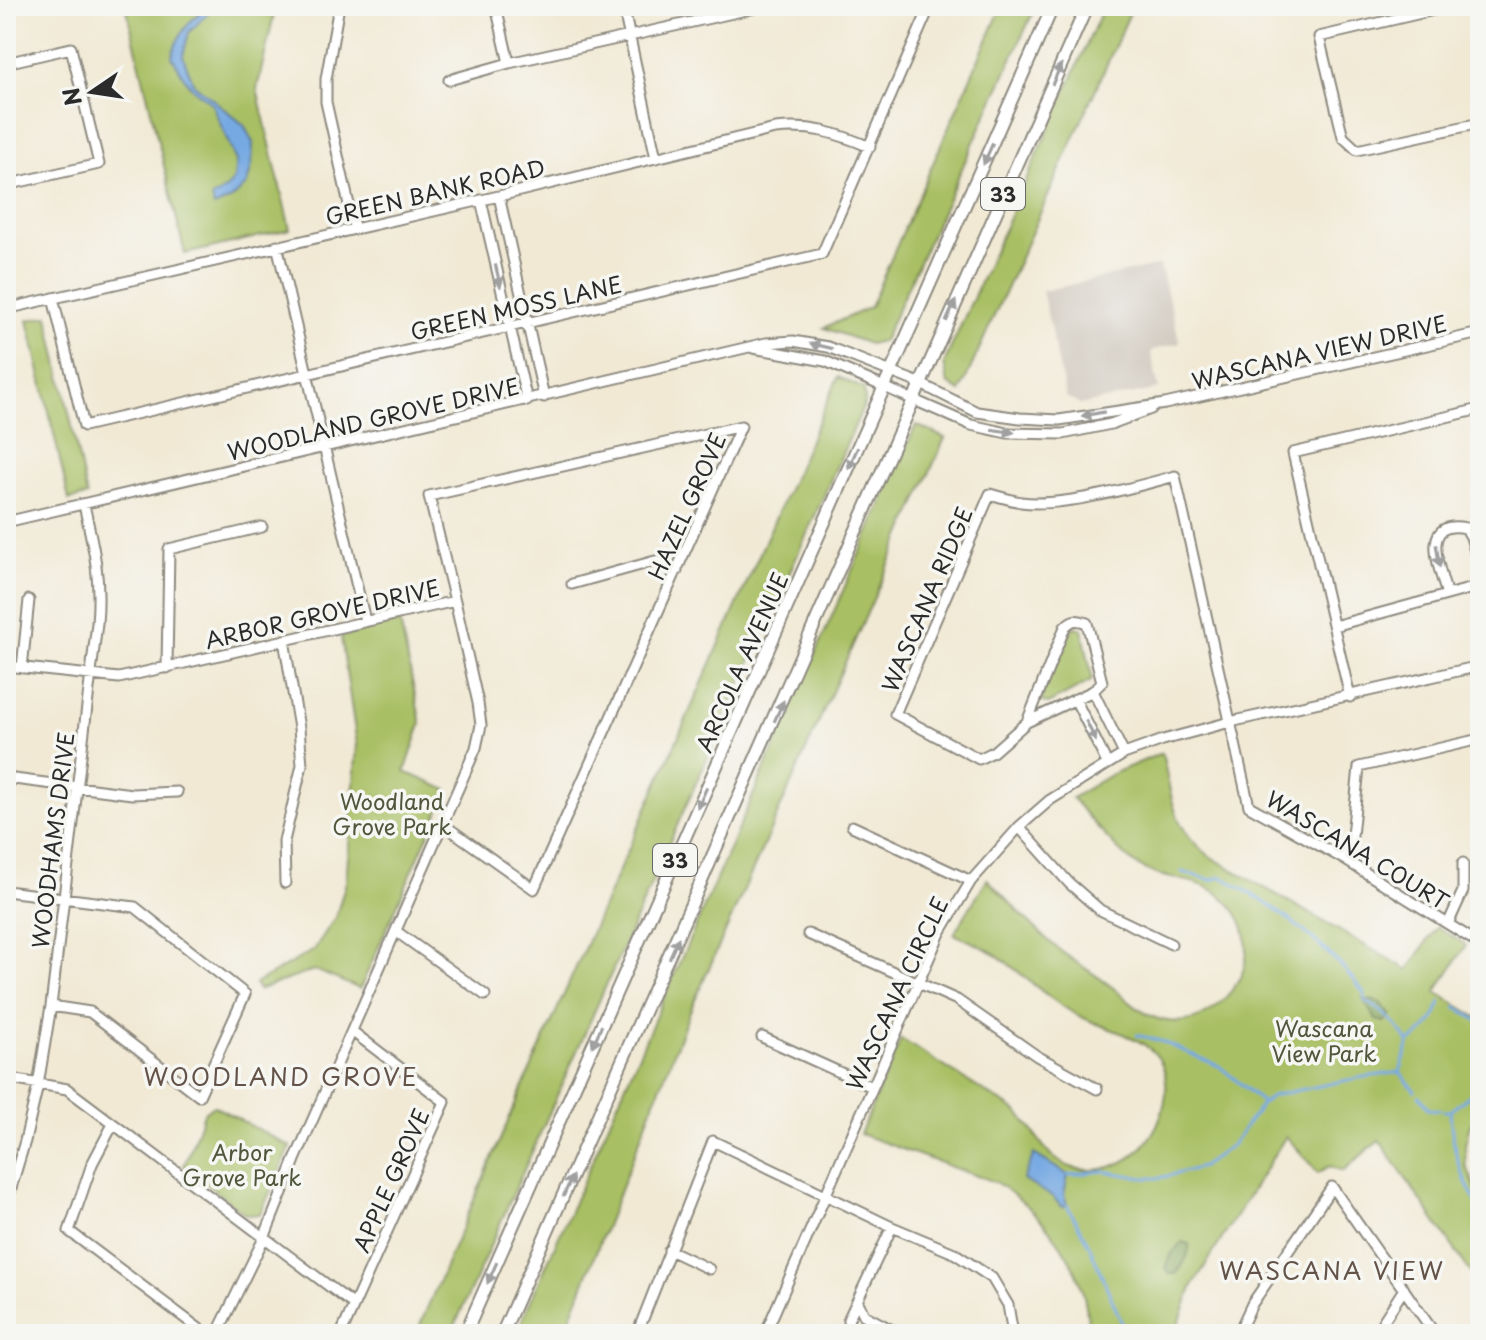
<svg xmlns="http://www.w3.org/2000/svg" width="1486" height="1340" font-family="'Playpen Sans',sans-serif">
<style>
.industrial{fill:#cbc3b8}
.green{fill:#a8bf64;stroke:#6a7548;stroke-width:2}
.forest{fill:#86a65a;stroke:#586842;stroke-width:2}
.water{fill:#76a9e2;stroke:#506a86;stroke-width:2}
.lines{fill:none;stroke-linecap:round;stroke-linejoin:round}
.stream{stroke:#76a9e2;stroke-width:3}
.minor-casing{stroke:#8e8a80;stroke-width:13}
.major-casing{stroke:#8e8a80;stroke-width:15}
.minor{stroke:#fff;stroke-width:9}
.major{stroke:#fff;stroke-width:11}
.oneway{fill:#a0a0a0}
.labels{text-anchor:middle;dominant-baseline:central;stroke-width:7;stroke-linejoin:round;paint-order:stroke}
.shield{fill:#f6f6f2;stroke:#686867;stroke-width:2}
.shield-label{font-size:20px;font-weight:bold;fill:#2b2b2b}
.street-label{font-size:22px;fill:#2b2b2b;stroke:#f6f6f2}
.park-label{font-size:22px;fill:#50573c;stroke:#f6f6f2}
.neighbourhood-label{font-size:24px;letter-spacing:2px;fill:#645348;stroke:#f6f6f2}
</style>
<rect width="100%" height="100%" fill="#f6f6f2"/>
<filter id="ink" filterUnits="userSpaceOnUse"><feTurbulence type="fractalNoise" baseFrequency=".0125" numOctaves="2"/><feDisplacementMap in="SourceGraphic" scale="16" xChannelSelector="R" yChannelSelector="G"/><feConvolveMatrix kernelMatrix="1 2 1 2 8 2 1 2 1" color-interpolation-filters="sRGB"/></filter>
<filter id="wash" filterUnits="userSpaceOnUse"><feTurbulence type="fractalNoise" baseFrequency=".006" numOctaves="4" result="noise"/><feDisplacementMap in="SourceGraphic" scale="32" xChannelSelector="R" yChannelSelector="G"/><feGaussianBlur stdDeviation="1.8" result="paint"/><feColorMatrix in="noise" values="0 0 0 0 0 0 0 0 0 0 0 0 0 0 0 0 0 1.4 0 .05"/><feComposite in="paint" operator="in"/></filter>
<g filter="url(#wash)">
<rect width="100%" height="100%" fill="#f1e9d4"/>
<path class="industrial" d="M1160,265L1180,343L1153,350L1151,354L1159,389L1080,405L1066,397L1042,291Z"/>
<path class="green" d="M126,6H276L257,89L290,229L185,254Z
M1002,6H1036L883,341L869,344L824,328L870,307Z
M1104,6H1133L960,392L948,384L944,363Z
M48,316L87,496L69,500L28,320Z
M838,377L864,389L865,403L451,1334H416L522,1089Z
M916,425L945,438L690,1011L564,1334H516Z
M400,622L421,724L405,772L448,790L360,989L315,970L258,990L255,984L314,950L336,916L346,882L357,745L341,637Z
M1077,627L1082,629L1092,676L1091,681L1048,704L1043,702L1041,697L1072,628Z
M1162,753C1173,799 1170,827 1211,857L1408,970L1437,927L1466,945L1436,992L1480,1019V1110L1469,1128L1465,1145L1466,1166L1480,1196V1286L1379,1140L1343,1171L1330,1166L1318,1173L1286,1136L1192,1287L1175,1334H1088C1090,1273 1050,1219 1000,1185C989,1178 972,1175 960,1170C927,1158 893,1146 860,1134L901,1039C930,1057 959,1076 988,1094C999,1101 1016,1108 1023,1118C1039,1137 1047,1161 1074,1168C1100,1174 1128,1165 1145,1144C1162,1123 1175,1086 1159,1059C1145,1037 1108,1030 1086,1019C1054,1005 1030,980 1002,959C989,948 969,941 954,934L987,879C1010,902 1032,927 1057,948C1074,962 1094,973 1112,987C1129,1001 1145,1018 1168,1021C1198,1026 1223,1006 1238,981C1250,962 1250,932 1236,912C1205,868 1166,889 1130,860C1109,843 1090,818 1072,798L1112,774Z
M214,1106L291,1147L260,1214L246,1215L184,1166L205,1111Z"/>
<path class="forest" d="M1363,999L1379,1002L1391,1016L1384,1022L1376,1020Z
M1182,1242L1189,1244C1190,1254 1183,1266 1176,1274H1169L1166,1267L1172,1253Z"/>
<path class="water" d="M211,6H215L189,32L183,56L193,83L244,125L253,143L252,165L247,184L232,199L214,207L212,198L226,189L234,179L236,161L212,104L189,85L172,57C176,37 192,15 211,6Z
M1034,1154L1068,1175L1064,1194L1067,1205L1062,1207L1053,1197L1023,1180Z"/>
<g class="lines">
<path class="stream" d="M1226,10L1231,6
M1182,872L1211,880L1222,877C1276,906 1327,945 1365,994V1001C1384,1011 1397,1024 1409,1043L1400,1072
M1456,1007L1480,1022
M1137,1035L1160,1041L1219,1066L1262,1102
M1410,1042C1427,1030 1434,1022 1441,1002
M1400,1072L1415,1091
M1419,1096L1429,1109L1440,1110
M1444,1111H1450C1452,1148 1460,1177 1480,1208
M1450,1111L1480,1087
M1068,1175L1104,1171L1143,1178H1160L1202,1167L1232,1145L1261,1105L1271,1096L1358,1078L1400,1072
M1067,1205L1089,1245L1121,1321L1124,1334"/>
</g>
</g>
<g filter="url(#ink)">
<g class="lines">
<g class="minor-casing">
<path id="minor" d="M339,6L326,79V102L354,227
M496,6L509,63
M623,6L656,158
M1451,6L1319,37L1343,137L1357,150L1480,123
M6,63L71,48L99,164L6,185
M449,80L509,63L764,6
M499,196L544,397
M481,200L527,401
M277,245L365,621
M53,298L84,426L822,254L930,6
M6,309L499,196L775,129C811,125 837,133 870,147
M753,348L825,361L971,425L1007,433L1063,434L1111,424L1151,409
M6,522L766,343L793,341L828,347L919,383L977,412L1020,418L1059,420L1165,404L1480,333
M572,584L655,561L677,571
M1447,595C1440,570 1418,518 1466,528L1471,537L1480,569
M1334,626L1480,586
M284,640L299,728L302,765L284,841L285,883
M6,666L119,678L455,601L478,703L481,725L476,748L295,1160L264,1238L217,1334
M22,668L29,600
M167,668L169,549L262,527
M1093,691L1124,754
M1350,697L1293,453L1480,409
M1075,699L1107,763
M1027,722L1065,627C1072,619 1077,619 1087,623L1102,682L1093,691L1027,722L993,752L979,759L895,714L990,494C1000,497 1011,500 1021,502C1061,508 1135,487 1175,476L1249,806L1342,858L1480,944
M6,778L132,794L177,792
M444,825L534,889L741,426L429,496L455,601
M852,826L971,881
M1019,827L1069,883L1100,910L1171,944
M1342,858L1352,836L1359,767L1480,739
M6,891L135,907L245,994L199,1096L90,1012L51,1006
M1448,924L1463,891V863
M397,932L485,995
M808,934L957,1000L1037,1056L1097,1089
M762,1037L872,1087
M6,1078L67,1089L354,1305
M112,1126L92,1164L69,1231L206,1334
M6,1205L25,1141L38,1085L51,1006L97,623C101,577 94,549 84,505
M669,1250L709,1269
M858,1302L864,1315L892,1330V1334
M341,1334L445,1102L353,1032
M637,1334L713,1141L892,1227L954,1253L992,1278L1008,1305L1013,1334
M765,1334L940,933L971,881L1019,827L1050,800L1124,754L1163,740L1230,722L1480,666
M852,1334L848,1320L892,1227
M1238,1334L1252,1304L1332,1187L1435,1334
M1375,1334L1404,1289"/>
</g>
<g class="major-casing">
<path id="major" d="M465,1334L1053,6
M502,1334C699,892 890,448 1087,6"/>
</g>
<use href="#minor" class="minor"/>
<use href="#major" class="major"/>
</g>
<defs><path id="oneway-solid" d="M-6-.8H1V-3.2L6.5 0L1 3.2V.8H-6Z" transform="scale(2)"/></defs>
<g class="oneway">
<use href="#oneway-solid" transform="translate(1057 74) rotate(-66)"/>
<use href="#oneway-solid" transform="translate(988 154) rotate(114)"/>
<use href="#oneway-solid" transform="translate(498 276) rotate(77)"/>
<use href="#oneway-solid" transform="translate(951 311) rotate(-66)"/>
<use href="#oneway-solid" transform="translate(821 346) rotate(-167)"/>
<use href="#oneway-solid" transform="translate(1093 414) rotate(170)"/>
<use href="#oneway-solid" transform="translate(1003 431) rotate(8)"/>
<use href="#oneway-solid" transform="translate(853 458) rotate(114)"/>
<use href="#oneway-solid" transform="translate(1438 556) rotate(81)"/>
<use href="#oneway-solid" transform="translate(779 711) rotate(-66)"/>
<use href="#oneway-solid" transform="translate(1091 731) rotate(64)"/>
<use href="#oneway-solid" transform="translate(702 798) rotate(114)"/>
<use href="#oneway-solid" transform="translate(674 948) rotate(-66)"/>
<use href="#oneway-solid" transform="translate(597 1036) rotate(114)"/>
<use href="#oneway-solid" transform="translate(568 1186) rotate(-66)"/>
<use href="#oneway-solid" transform="translate(492 1273) rotate(114)"/>
</g>
</g>
<g class="labels">
<g class="shield">
<rect x="981" y="178" width="44" height="32" rx="6"/>
<rect x="653" y="844" width="44" height="32" rx="6"/>
</g>
<g class="shield-label">
<text x="1003" y="194">33</text>
<text x="675" y="860">33</text>
</g>
<g class="street-label">
<text transform="translate(435 191) rotate(-13)">GREEN BANK ROAD</text>
<text transform="translate(516 307) rotate(-13)">GREEN MOSS LANE</text>
<text transform="translate(1319 351) rotate(-13)">WASCANA VIEW DRIVE</text>
<text transform="translate(373 418) rotate(-13)">WOODLAND GROVE DRIVE</text>
<text transform="translate(686 506) rotate(-66)">HAZEL GROVE</text>
<text transform="translate(926 599) rotate(-67)">WASCANA RIDGE</text>
<text transform="translate(322 613) rotate(-13)">ARBOR GROVE DRIVE</text>
<text transform="translate(741 662) rotate(-66)">ARCOLA AVENUE</text>
<text transform="translate(52 840) rotate(-83)">WOODHAMS DRIVE</text>
<text transform="translate(1358 849) rotate(31)">WASCANA COURT</text>
<text transform="translate(896 993) rotate(-65)">WASCANA CIRCLE</text>
<text transform="translate(390 1180) rotate(-66)">APPLE GROVE</text>
</g>
<g class="park-label">
<text x="392" y="800">Woodland<tspan x="392" dy="25">Grove Park</tspan></text>
<text x="1324" y="1027">Wascana<tspan x="1324" dy="25">View Park</tspan></text>
<text x="242" y="1151">Arbor<tspan x="242" dy="25">Grove Park</tspan></text>
</g>
<g class="neighbourhood-label">
<text x="281" y="1076">WOODLAND GROVE</text>
<text x="1332" y="1270">WASCANA VIEW</text>
</g>
</g>
<rect width="1486" height="1340" fill="none" stroke="#f6f6f2" stroke-width="32"/>
<g transform="translate(92 92) rotate(257)" stroke="#f6f6f2" stroke-width="6" paint-order="stroke">
<path d="M0-6L14 30L0 20L-14 30Z" fill="#2b2b2b"/>
<text y="-12" font-size="22" font-weight="bold" text-anchor="middle" fill="#2b2b2b">N</text>
</g>
</svg>
